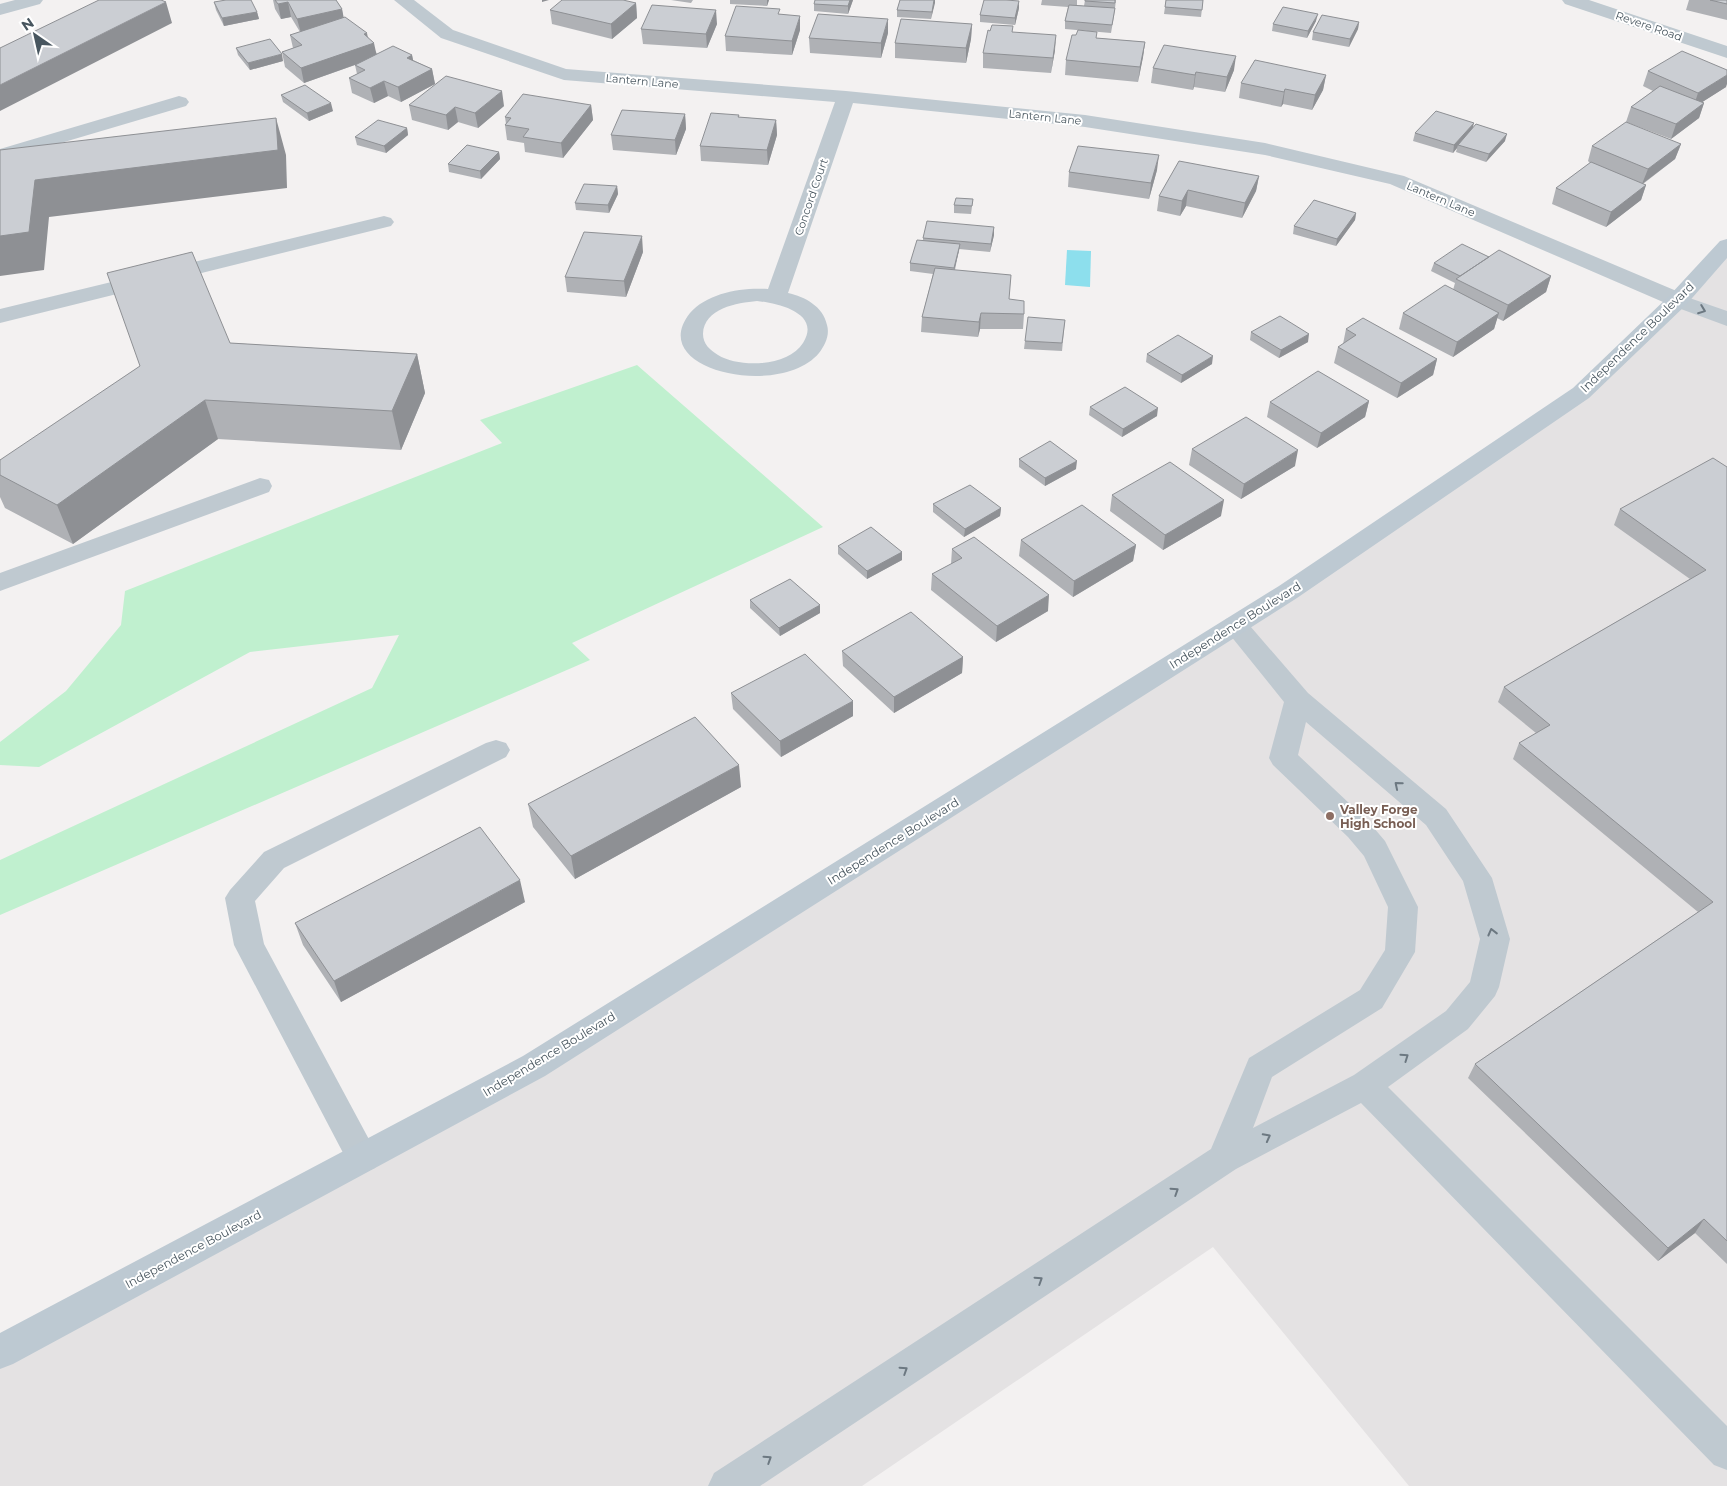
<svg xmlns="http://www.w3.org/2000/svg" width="1727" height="1486" font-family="Montserrat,sans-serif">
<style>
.education{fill:#e4e2e3}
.green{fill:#c0f0cf}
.water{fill:#8ddfed}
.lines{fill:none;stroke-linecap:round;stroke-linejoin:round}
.lane{fill:#bfc9d0;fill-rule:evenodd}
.street{fill:#bfc9d0;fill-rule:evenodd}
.secondary{fill:#bdc9d2;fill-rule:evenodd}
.wall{fill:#afb1b5}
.shaded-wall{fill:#8e9094}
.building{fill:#cbced3;stroke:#8e9094}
.oneway{stroke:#6c7881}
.education-dot{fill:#8d6e63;stroke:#fff;stroke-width:2}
.labels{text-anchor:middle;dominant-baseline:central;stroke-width:4;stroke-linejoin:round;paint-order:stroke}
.far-street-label{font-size:11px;fill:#48565f;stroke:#fff}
.street-label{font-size:12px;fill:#48565f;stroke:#fff}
.education-label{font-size:12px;font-weight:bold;fill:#785e54;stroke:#fff;text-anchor:start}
</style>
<rect width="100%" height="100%" fill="#f3f1f1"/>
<path class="education" d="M1727,245V1486H1409L1213,1247L862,1486H0V1352L534,1066L1581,393Z"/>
<path class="green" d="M637,365L823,527L572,643L590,660L0,915V860L372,688L399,635L250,652L39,767L0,765V742L66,691L121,625L125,591L502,443L480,420Z"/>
<path class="water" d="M1067,250L1091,251L1090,287L1065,285Z"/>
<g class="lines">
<path class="lane" d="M15,0H43L40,4L0,15V4Z
M179,96L186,98L189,102L186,106L0,161V149Z
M384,216L391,218L394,222L391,226L0,323V309Z
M1678,294L1727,311V326L1670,305L1667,300L1670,295Z
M260,478L269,480L272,486L269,492L0,591V573Z
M1235,616L1244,619L1308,693L1446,809L1492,878L1510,939L1499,987L1495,996L1468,1029L1388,1087L1727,1426V1470L1714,1465L1361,1103L1236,1169L760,1486H708L714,1473L1211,1149L1249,1058L1360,990L1385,950L1388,907L1364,856L1348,837L1273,765L1269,758L1284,702L1222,625L1226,619ZM1306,722L1426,825L1463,881L1480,939L1470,982L1446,1011L1354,1075L1253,1128L1272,1077L1382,1008L1415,952L1418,907L1385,841L1368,821L1298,755Z
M496,740L506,743L510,750L506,757L284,868L255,901L264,944L379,1158L375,1168L363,1173L351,1168L234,945L225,898L230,890L264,852L486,743Z"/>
<path class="street" d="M394,0H414L453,30L566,69L846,91L1085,115L1265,143L1404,176L1686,295L1689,300L1686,305L1678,306L1670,305L1390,184L1265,155L1085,127L853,103L788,293C805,297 823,306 827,325C830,335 825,345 819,353C781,399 644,371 690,313C707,293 742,287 768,289L835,102L564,80L441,38ZM757,301C777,303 822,313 803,343C788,367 739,368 718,355C710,350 703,344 703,334C704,308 737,303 757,301Z
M1562,0H1589L1727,46V58L1565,4Z"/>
<path class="secondary" d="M1727,239V258L1686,305L1589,398L1297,598L545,1076L13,1364L0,1369V1333L523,1056L1279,586L1573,388L1670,295L1720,241Z"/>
</g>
<path class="wall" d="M273,0H336L342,9L343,17L368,37L377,54L412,55L413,60L432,69L435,84L401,102L388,96L374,103L352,93L349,78L357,74L355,65L304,83L285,67L282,52L293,48L290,35L300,32L291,17L281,19L275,9Z
M671,0H693L691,3Z
M730,0H769L767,6L730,4Z
M853,0L848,14L814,11V4Z
M900,0H935L931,19L897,17V10Z
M1042,0H1077V5L1084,6L1085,0H1116L1114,16L1111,33L1065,29V21L1068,7L1041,5Z
M1166,0H1203L1201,17L1164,14Z
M1689,0H1727V20L1686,10Z
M214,2L257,12L259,19L224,26L216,10Z
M636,3L637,18L612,39L552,24L550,10Z
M1019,8L1015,25L980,22V15Z
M780,14L800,30L792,55L726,51L725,36Z
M1316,21L1307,38L1272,31L1273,24Z
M1359,22L1358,29L1349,47L1312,40L1313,32Z
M717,24L707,48L643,44L641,29Z
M972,24L971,39L966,63L895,58V43Z
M1012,32L1055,50L1051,73L983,68V53Z
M888,33L881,58L810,53L809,38Z
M1096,38L1145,42L1143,57L1138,82L1065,75L1066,60Z
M236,48L283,61L250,70L238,55Z
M1153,68L1234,70L1225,92L1194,87L1193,90L1151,83Z
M1648,71L1726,87L1702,102L1704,103L1699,118L1671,139L1626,122L1631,107L1653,91L1643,86Z
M1326,75L1323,90L1312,110L1283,104L1281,107L1239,98L1241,83Z
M281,95L333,111L309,121L283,102Z
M409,105L504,106L478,128L458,122L448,130L412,120Z
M591,105L593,120L563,158L525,152L524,143L507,140L505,125L506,124L505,117Z
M685,114L686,129L676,155L613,150L611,135Z
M739,115V117L776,120L777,135L768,165L701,161L700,146Z
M1473,127L1505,141L1486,162L1456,152L1457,148L1453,153L1413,141L1415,133Z
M407,128L408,135L386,153L357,145L355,137Z
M1681,144L1675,159L1643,184L1646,185L1641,200L1606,227L1552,204L1556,188L1590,163L1588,161L1592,146Z
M499,152L500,159L481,179L449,172L448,164Z
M1157,170L1149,199L1068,187L1069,172Z
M1259,176L1256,191L1242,218L1186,206L1180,216L1157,211L1159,196Z
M617,186L618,194L609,213L576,210L575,203Z
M973,199L971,214L954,213V205Z
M1356,213L1355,220L1336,246L1293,234L1294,226Z
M994,227V235L990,252L959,249L955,270L1009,299L1024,314L1023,329H980L978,337L921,332L922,317L933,274L910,271V263L923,240V238Z
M643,252L626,297L567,292L565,277Z
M1489,257L1551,276L1546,292L1503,321L1497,318L1494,329L1453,357L1399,329L1403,313L1453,290L1455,283L1431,271L1434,263Z
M1065,320L1062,351L1024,349L1025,341Z
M1346,329L1437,359L1433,375L1397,398L1334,363L1338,347L1343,344Z
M1251,332L1308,342L1279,358L1250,340Z
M230,343L417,354L425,393L401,450L218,439L73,544L5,508L0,497V460Z
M1147,354L1212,364L1181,383L1146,362Z
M1369,401L1365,417L1317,448L1267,417L1270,402Z
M1090,407L1157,416L1122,437L1089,415Z
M1192,449L1295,466L1241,499L1189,465Z
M1019,459L1076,469L1045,486L1019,467Z
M1727,467V1264L1695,1233L1658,1261L1468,1078L1475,1064L1698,912L1513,759L1519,743L1536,733L1498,702L1504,687L1690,579L1614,525L1620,509Z
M1112,495L1221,516L1163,550L1110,511Z
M933,504L1001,508L1000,516L964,537L933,512Z
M1021,540L1136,545L1133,561L1073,597L1019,556Z
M838,546L902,552V560L867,579L838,554Z
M952,549L1048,611L996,642L931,590L932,574L951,564Z
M750,600L820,613L780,636L750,608Z
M842,651L963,657L962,673L894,713L843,666Z
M731,693L853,716L781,757L733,709Z
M741,787L575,879L533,827L528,804Z
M525,902L341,1002L303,945L295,923Z"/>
<path class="shaded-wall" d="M542,0H549L542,2Z
M767,0H769L767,6Z
M850,0H853L848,14V6Z
M934,0H935V3L931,19L932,12Z
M1019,1V8L1015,25V18Z
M166,2L172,23L0,111V85Z
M288,2L291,17L281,19L278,4Z
M636,3L637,18L612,39L611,24Z
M342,9L345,24L301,33L297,19Z
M716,10L717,24L707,48L706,34Z
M257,12L259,19L224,26L222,18Z
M1318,14L1316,21L1307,38L1308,31Z
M800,16V30L792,55V41Z
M888,19V33L881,58V43Z
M1359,22L1358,29L1349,47L1350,39Z
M972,24L971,39L966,63V48Z
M367,33L369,44L374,43L377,57L304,83L301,68Z
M1056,35L1055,50L1051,73L1053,58Z
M1145,42L1143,57L1138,82L1140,67Z
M282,54L283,61L250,70L248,63Z
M412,55L415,70L407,58Z
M1236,56L1234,70L1225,92L1227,77Z
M432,69L435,84L401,102L398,87Z
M1196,72L1194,87L1193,90L1195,75Z
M1326,75L1323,90L1312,110L1315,95Z
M1727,75V84L1726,87L1693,108L1698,93Z
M384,81L388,96L374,103L370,88Z
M1285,89L1283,104L1281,107L1284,92Z
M502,91L504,106L478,128L475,113Z
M331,103L333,111L309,121L307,113Z
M1704,103L1699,118L1671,139L1676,124Z
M591,105L593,120L563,158L561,143Z
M455,107L458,122L448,130L446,115Z
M685,114L686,129L676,155L675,140Z
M276,118L286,155L287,188L49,217L44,270L0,276V236L35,180Z
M776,120L777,135L768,165L767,150Z
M1474,123L1472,131L1458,145L1457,148L1453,153L1454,145Z
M407,128L408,135L386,153L384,146Z
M1507,134L1505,141L1486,162L1489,154Z
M1681,144L1675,159L1642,184L1648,169Z
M499,152L500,159L481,179L480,171Z
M1159,155L1157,170L1149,199L1151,183Z
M1259,176L1256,191L1242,218L1245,203Z
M1646,185L1641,200L1606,227L1611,212Z
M617,186L618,194L609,213L608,205Z
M1188,190L1186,206L1180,216L1182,201Z
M1356,213L1355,220L1336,246L1337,239Z
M994,227V235L990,252L991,244Z
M642,236L643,252L626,297L624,281Z
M960,244L959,251L953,275L954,268Z
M1551,276L1546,292L1503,321L1508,305Z
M981,313L980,329L978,337L979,322Z
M1499,313L1494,329L1453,357L1457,342Z
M1309,334L1308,342L1279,358L1281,350Z
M417,354L425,393L401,450L392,411Z
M1213,356L1212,364L1181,383L1182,375Z
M1437,359L1433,375L1397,398L1401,383Z
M205,400L218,439L73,544L57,505Z
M1369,401L1365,417L1317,448L1321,433Z
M1158,408L1157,416L1122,437L1123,429Z
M1298,450L1295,466L1241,499L1244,484Z
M1077,461L1076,469L1045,486V478Z
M1224,500L1221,516L1163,550L1165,535Z
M1001,508L1000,516L964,537L965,529Z
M1136,545L1133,561L1073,597L1074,581Z
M902,552V560L867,579V571Z
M1049,595L1048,611L996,642L997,626Z
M820,605V613L780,636L779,628Z
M963,657L962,673L894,713V697Z
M853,701V716L781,757L780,741Z
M739,765L741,787L575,879L571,856Z
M520,880L525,902L341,1002L334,981Z
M1704,1219L1695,1233L1658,1261L1668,1248Z"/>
<path class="building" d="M99,0H161L166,2L0,85V48Z
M226,0H251L257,12L222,18L214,2Z
M275,0H336L342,9L297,19L288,2L278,4Z
M562,0H623L636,3L611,24L550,10Z
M815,0H850L848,6L814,4Z
M900,0H934L932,12L897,10Z
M984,0H1006L1019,1L1015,18L980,15Z
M1085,0H1115V3L1085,1Z
M1166,0H1203L1202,10L1165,7Z
M1710,0H1727V4Z
M652,5L716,10L706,34L641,29Z
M1069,5L1115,8L1112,25L1065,21Z
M736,6L780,9L778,14L800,16L792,41L725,36Z
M1283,7L1318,14L1308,31L1273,24Z
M818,14L888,19L881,43L809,38Z
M1322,15L1359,22L1350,39L1313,32Z
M345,17L367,33L364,34L374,43L301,68L282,52L302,45L290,35Z
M901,19L972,24L966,48L895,43Z
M992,25L1013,26L1012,32L1056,35L1053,58L983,53L988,30L990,31Z
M1078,30L1097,32L1096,38L1145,42L1140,67L1066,60L1072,35H1076Z
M270,39L282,54L248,63L236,48Z
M1164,45L1236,56L1227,77L1196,72L1195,75L1153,68Z
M393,46L412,55L407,58L432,69L398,87L384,81L370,88L349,78L365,70L355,65Z
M1682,51L1727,70V75L1698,93L1648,71Z
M1255,60L1326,75L1315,95L1285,89L1284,92L1241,83Z
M446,76L502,91L475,113L455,107L446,115L409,105Z
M305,85L331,103L307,113L281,95Z
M1660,86L1704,103L1676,124L1631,107Z
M523,94L591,105L561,143L523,137L529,129L505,125L511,118L505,117Z
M622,110L685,114L675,140L611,135Z
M1436,111L1474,123L1454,145L1415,133Z
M711,113L739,115L738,117L776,120L767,150L700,146Z
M276,118L278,150L35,180L29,232L0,236V150Z
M378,120L407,128L384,146L355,137Z
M1626,122L1681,144L1648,169L1592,146Z
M1476,124L1507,134L1489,154L1458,145Z
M467,145L499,152L480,171L448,164Z
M1078,146L1159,155L1151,183L1069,172Z
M1179,161L1259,176L1245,203L1188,190L1182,201L1159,196Z
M1591,162L1646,185L1611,212L1556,188Z
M584,184L617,186L608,205L575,203Z
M956,198L973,199L972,206L954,205Z
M1314,200L1356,213L1337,239L1294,226Z
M927,221L994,227L991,244L923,238Z
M584,232L642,236L624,281L565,277Z
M917,240L960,244L954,268L910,263Z
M1462,244L1489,257L1460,276L1434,263Z
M1499,250L1551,276L1508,305L1456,279Z
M192,252L230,343L417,354L392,411L205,400L57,505L0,475V460L140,366L107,273Z
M935,268L1011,275L1009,299L1024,301V314L981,313L979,322L922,317Z
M1445,285L1499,313L1457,342L1403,313Z
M1280,316L1309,334L1281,350L1251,332Z
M1028,317L1065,320L1062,343L1025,341Z
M1363,318L1437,359L1401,383L1338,347L1356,335L1346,329Z
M1178,335L1213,356L1182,375L1147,354Z
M1318,371L1369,401L1321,433L1270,402Z
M1125,387L1158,408L1123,429L1090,407Z
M1246,417L1298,450L1244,484L1192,449Z
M1050,441L1077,461L1045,478L1019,459Z
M1713,458L1727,467V1241L1704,1219L1668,1248L1475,1064L1713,902L1519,743L1550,725L1504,687L1706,570L1620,509Z
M1170,462L1224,500L1165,535L1112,495Z
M970,485L1001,508L965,529L933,504Z
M1082,505L1136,545L1074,581L1021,540Z
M871,527L902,552L867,571L838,546Z
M974,537L1049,595L997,626L932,574L962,558L952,549Z
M790,579L820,605L779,628L750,600Z
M911,612L963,657L894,697L842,651Z
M805,654L853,701L780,741L731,693Z
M695,717L739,765L571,856L528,804Z
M480,827L520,880L334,981L295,923Z"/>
<defs><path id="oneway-chevron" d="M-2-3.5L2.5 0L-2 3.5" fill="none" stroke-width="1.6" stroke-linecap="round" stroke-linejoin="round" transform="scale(1.25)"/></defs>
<g class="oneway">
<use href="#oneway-chevron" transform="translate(1702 310) rotate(21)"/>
<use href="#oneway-chevron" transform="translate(1398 785) rotate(-140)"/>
<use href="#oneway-chevron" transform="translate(1492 932) rotate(-104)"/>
<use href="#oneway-chevron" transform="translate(1405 1057) rotate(-35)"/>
<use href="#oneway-chevron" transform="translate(1267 1137) rotate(-28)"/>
<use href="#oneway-chevron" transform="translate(1175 1191) rotate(-33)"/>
<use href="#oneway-chevron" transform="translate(1039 1280) rotate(-33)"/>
<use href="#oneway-chevron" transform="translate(904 1370) rotate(-33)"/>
<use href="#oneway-chevron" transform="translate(768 1459) rotate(-33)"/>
</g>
<circle class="education-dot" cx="1330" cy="816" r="5"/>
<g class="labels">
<g class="far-street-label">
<text transform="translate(1649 26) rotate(19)">Revere Road</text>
<text transform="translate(642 81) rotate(5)">Lantern Lane</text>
<text transform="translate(1045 117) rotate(6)">Lantern Lane</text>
<text transform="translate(811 197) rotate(-71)">Concord Court</text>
<text transform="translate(1441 199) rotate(23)">Lantern Lane</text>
</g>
<g class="street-label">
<text transform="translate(1637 337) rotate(-44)">Independence Boulevard</text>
<text transform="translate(1235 625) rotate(-32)">Independence Boulevard</text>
<text transform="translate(893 841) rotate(-32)">Independence Boulevard</text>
<text transform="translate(549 1054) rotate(-31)">Independence Boulevard</text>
<text transform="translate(193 1249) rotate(-28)">Independence Boulevard</text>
</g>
<g class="education-label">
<text x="1340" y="809">Valley Forge<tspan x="1340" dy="14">High School</tspan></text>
</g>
</g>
<g transform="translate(35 35) rotate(326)" stroke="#ffffff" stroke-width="4" paint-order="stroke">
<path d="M0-4L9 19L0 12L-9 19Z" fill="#48565f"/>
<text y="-8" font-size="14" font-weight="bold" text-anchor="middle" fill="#48565f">N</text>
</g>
</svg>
